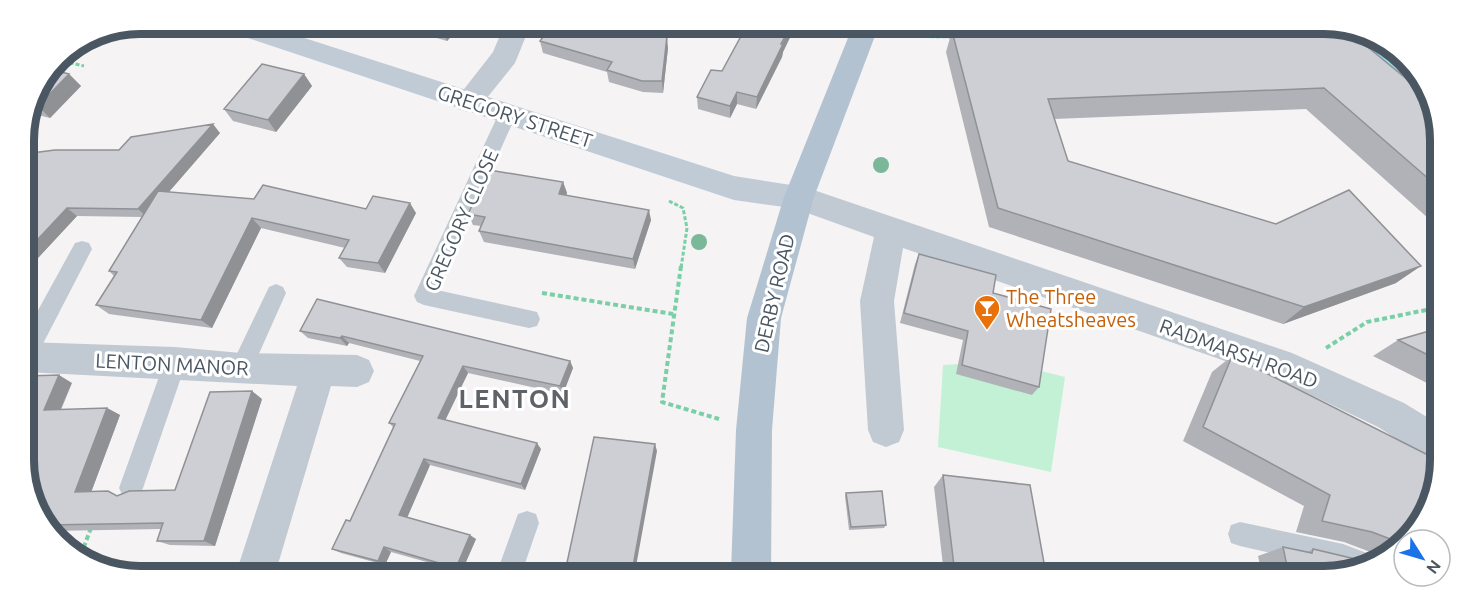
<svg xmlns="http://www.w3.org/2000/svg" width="1464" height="600" font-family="Ubuntu,sans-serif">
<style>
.green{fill:#c3f1d5}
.water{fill:#90daee}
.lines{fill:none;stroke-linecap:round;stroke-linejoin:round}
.path-far1{stroke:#7ad0a6;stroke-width:3;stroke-dasharray:4 2;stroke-linecap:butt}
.path{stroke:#7ad0a6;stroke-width:4;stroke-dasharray:5 3;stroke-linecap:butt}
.lane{fill:#c1cad2;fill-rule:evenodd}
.street{fill:#c1cad2;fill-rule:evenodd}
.secondary{fill:#c1cbd6;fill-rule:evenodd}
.primary{fill:#b3c2d1;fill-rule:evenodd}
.tree{fill:#7bb799}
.wall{fill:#b0b2b7}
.shaded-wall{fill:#909195}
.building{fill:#cdcfd5;stroke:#909195;stroke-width:1.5}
.labels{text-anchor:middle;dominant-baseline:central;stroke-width:6;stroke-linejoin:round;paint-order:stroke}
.street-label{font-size:20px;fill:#4a5661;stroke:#fff}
.food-label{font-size:20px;fill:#c56008;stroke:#fff;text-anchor:start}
.district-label{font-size:26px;font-weight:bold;letter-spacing:1.5px;fill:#5f6368;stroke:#fff}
.rim{fill:none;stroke:#4a5661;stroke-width:8}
</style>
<rect width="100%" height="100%" fill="#f5f3f3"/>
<path class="green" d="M959,364L1025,367L1065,377L1051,472L938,447L943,365Z"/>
<path class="water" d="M1338,30H1361L1416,69L1430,104Z"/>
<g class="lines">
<path class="path-far1" d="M894,36L955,37
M58,60L84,66
M669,201L683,208L687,228L681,268"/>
<path class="path" d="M681,266L662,402L719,419
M542,293L673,314
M1326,348L1367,322L1436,308
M81,555L92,525"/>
<path class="lane" d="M508,106L514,108L517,113L437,290L537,312L540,319L537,326L529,328L424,305L417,302L414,296L499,113L502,108Z
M82,241L89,243L92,249L33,363L26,366L25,334L75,243Z
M276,284L283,287L286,293L249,376L241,379L233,376L230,369L233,362L269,287Z
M175,353L183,356L186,363L143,488L139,496L131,500L123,496L119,488L164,363L167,356Z
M527,511L536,514L539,523L522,572H497L518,514Z
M1240,522L1343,544L1372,555L1374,560L1346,570L1240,546L1231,543L1228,534L1231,525Z"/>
<path class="street" d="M504,26H530L515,63L478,109L468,112L458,109L454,102L493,52Z
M799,185L1292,353L1404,403L1435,422L1434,459L1421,454L1378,427L1282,381L903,248L894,301L904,430L899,442L886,447L873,442L868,430L860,301L874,237L788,206L784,197L788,188Z
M25,342L175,347L241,353L357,355L369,360L374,371L369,382L357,387L331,386L276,571L237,570L297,386L26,372Z"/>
<path class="secondary" d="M220,24L264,25L734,176L810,188L814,197L810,206L799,209L734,200L224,30Z"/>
<path class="primary" d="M852,28H878L814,197L781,318L772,430L771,573H731L736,430L747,318L784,197Z"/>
</g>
<g class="tree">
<circle cx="881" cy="165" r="8"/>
<circle cx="699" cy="242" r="8"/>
</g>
<path class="wall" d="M400,25L461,26L447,41L402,28Z
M637,27L668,48L663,93L643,92L609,82L607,72L543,53L540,41Z
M746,27H795L783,52L782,57L756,109L737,104L730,118L698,109L697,97L722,71Z
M1006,28L1347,30L1439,125L1438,227L1306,109L1054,119L1068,161L1396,283L1283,324L989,227L946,52L952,31L1007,30Z
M55,67L59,72L69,74L81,86L50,118L30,113L36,89Z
M304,74L312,86L276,132L233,121L224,109Z
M220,133L169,192L416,213L385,273L347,267L339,258L345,248L261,228L212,328L109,314L96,305L114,276L109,271L142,217L77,216L25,272L24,154L119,150Z
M563,182L567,193L566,195L651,220L635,269L484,242L479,231L481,226L473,225L468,214Z
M919,254L993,293L1039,387L1032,395L956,374L963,340L900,323L915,264Z
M1436,329L1435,387L1373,356L1398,340Z
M300,331L570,361L573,368L563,394L468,373L445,420L541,449L525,490L430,465L407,518L476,539L462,571H459L391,552L385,565L341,553L332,549L350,521L394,428L389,423L420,361L349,343L347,346L308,338Z
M1232,356L1434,497L1394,552L1376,559L1373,553L1344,542L1296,532L1304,506L1183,441L1212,372Z
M72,383L61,410L107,408L120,415L91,492L118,496L175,490L262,399L215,546L170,545L157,541L161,529L50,531L26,482Z
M943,475L1046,574H944L934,487Z
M846,493L886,525L884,528L849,530L845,496Z
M1283,547L1307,552L1313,549L1331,576L1262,575L1258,556Z"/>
<path class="shaded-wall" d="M445,26H461L447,41L442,29Z
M790,27H795L783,52L782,57L756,109L757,97Z
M667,36L668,48L663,93L662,81Z
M55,67L65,78L69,74L81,86L50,118L38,106L53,70Z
M304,74L312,86L276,132L268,120Z
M737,92V104L730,118V106Z
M213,124L220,133L147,217L138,209Z
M563,182L567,193L562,205L559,194Z
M410,203L416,213L385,273L378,263Z
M67,208L77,216L25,272V253Z
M649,210L651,220L635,269L633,259Z
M252,218L261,228L212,328L201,320Z
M1421,266L1396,283L1283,324L1304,307Z
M342,336L349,343L347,346L340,338Z
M570,361L573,368L563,394L560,386Z
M463,366L468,373L443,425L438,418Z
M59,375L72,383L57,417L44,410Z
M252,391L262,399L215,546L204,541Z
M107,408L120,415L89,498L75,492Z
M537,443L541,449L525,490L521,484Z
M655,444L657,451L635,572H632Z
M424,459L430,465L406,520L399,515Z
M470,535L476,539L462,571H460L456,568Z
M384,547L391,552L385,565L378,561Z"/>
<path class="building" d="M430,26H445L442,29Z
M551,26L634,27L667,36L662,81H642L607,70L612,62L540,41Z
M746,27H790L781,44H783L757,97L737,92L730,106L697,97L711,70L722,71Z
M1020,29L1347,30L1426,95L1439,125L1438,187L1324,88L1048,99L1068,161L1276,224L1349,190L1421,266L1304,307L998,208L952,31L1020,30Z
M262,64L304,74L268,120L224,109Z
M53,67H55L53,70L69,74L38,106L32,105L36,89Z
M213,124L138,209L67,208L25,253L24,154L55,150H119L131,137Z
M489,170L563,182L559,194L649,210L633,259L479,231L485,217L468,214Z
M263,185L366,209L373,196L410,203L378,263L339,258L349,240L252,218L201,320L96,305L117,272L109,271L158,191L254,199Z
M919,254L996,275L993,293L1051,309L1039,387L962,365L968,331L904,313Z
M317,299L570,361L560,386L463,366L438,418L537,443L521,484L424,459L399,515L470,535L456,568L384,547L378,561L332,549L346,520L350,521L395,424L389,423L423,356L342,336L340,338L300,331Z
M1436,329V359L1398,340Z
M1232,356L1434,458V497L1401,543L1372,532L1322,521L1330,495L1203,427Z
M59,375L44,410L107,408L75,492L108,491L117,496L129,491L175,490L210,392L252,391L204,541H157L163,523L47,525L26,482V376Z
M594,437L655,444L632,572H565Z
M943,475L1030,485L1046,574H955Z
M882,491L886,525L851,527L846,493Z
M1283,547L1312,553L1313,549L1368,562L1331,576H1289Z"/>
<defs>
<g id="bar-pin" transform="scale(1.35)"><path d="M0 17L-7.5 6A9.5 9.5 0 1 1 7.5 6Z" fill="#e8710a" stroke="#fff"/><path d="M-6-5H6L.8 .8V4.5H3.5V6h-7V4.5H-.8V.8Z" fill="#fff"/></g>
</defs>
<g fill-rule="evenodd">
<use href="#bar-pin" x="987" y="308"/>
</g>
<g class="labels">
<g class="street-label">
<text transform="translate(515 116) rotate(18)">GREGORY STREET</text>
<text transform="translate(461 220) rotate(-66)">GREGORY CLOSE</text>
<text transform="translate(774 293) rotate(-77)">DERBY ROAD</text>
<text transform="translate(1239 353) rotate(20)">RADMARSH ROAD</text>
<text transform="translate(172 364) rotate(3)">LENTON MANOR</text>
</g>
<g class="food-label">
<text x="1006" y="296">The Three<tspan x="1006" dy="23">Wheatsheaves</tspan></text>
</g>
<g class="district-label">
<text x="515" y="398">LENTON</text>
</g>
</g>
<path d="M0 0H1464V600H0ZM140 34H1324A106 106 0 0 1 1430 140V460A106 106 0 0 1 1324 566H140A106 106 0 0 1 34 460V140A106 106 0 0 1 140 34Z" fill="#fff" fill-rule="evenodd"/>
<path class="rim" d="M140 34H1324A106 106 0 0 1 1430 140V460A106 106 0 0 1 1324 566H140A106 106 0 0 1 34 460V140A106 106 0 0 1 140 34Z"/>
<g transform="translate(1422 558) rotate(127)"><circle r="28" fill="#ffffff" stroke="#b7bbc0" stroke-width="1.5"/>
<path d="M0-4.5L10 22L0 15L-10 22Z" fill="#1a73e8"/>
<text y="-9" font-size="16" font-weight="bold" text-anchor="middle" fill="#4a5661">N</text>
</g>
</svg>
